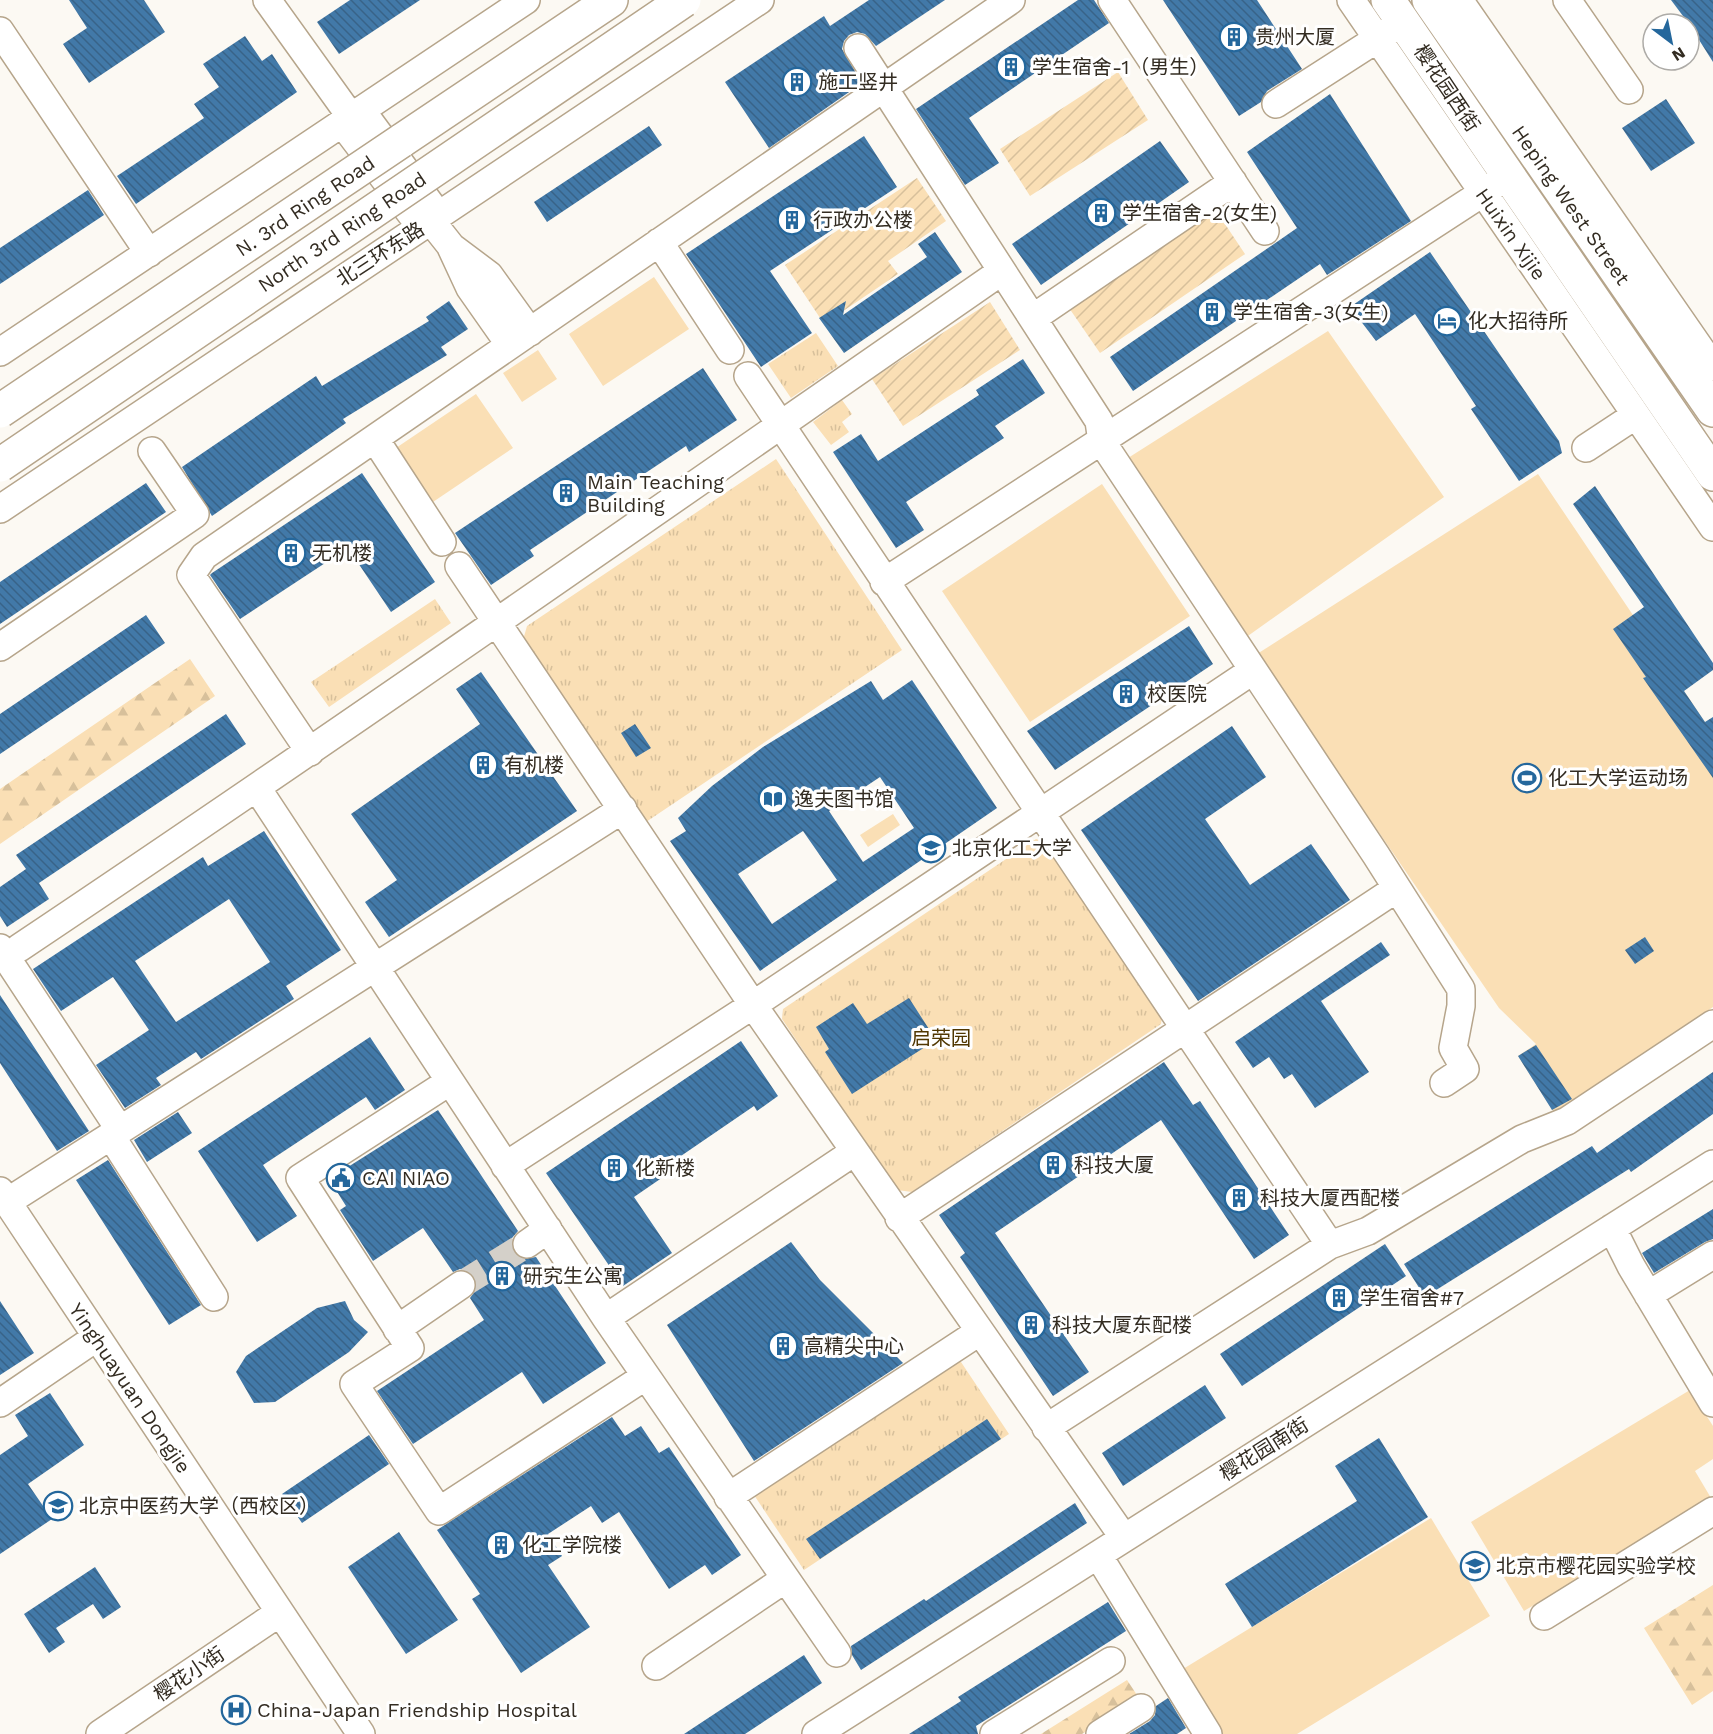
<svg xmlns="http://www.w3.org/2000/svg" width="1713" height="1734" font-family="'Work Sans','Noto Sans SC',sans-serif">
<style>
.grass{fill:#fadfb5}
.forest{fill:url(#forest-firs)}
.park{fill:url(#park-tufts)}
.garden{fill:url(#garden-furrows)}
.building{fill:url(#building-back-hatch);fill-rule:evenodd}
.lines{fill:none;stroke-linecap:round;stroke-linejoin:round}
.minor-tunnel{stroke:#d4d0c9;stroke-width:27;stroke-dasharray:27 14;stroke-linecap:butt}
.minor-casing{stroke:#b6a58b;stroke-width:30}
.major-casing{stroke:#b6a58b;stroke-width:36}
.highway-casing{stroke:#b6a58b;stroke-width:36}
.minor{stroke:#fff;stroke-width:27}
.major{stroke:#fff;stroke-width:33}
.highway{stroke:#fff;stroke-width:33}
.highway-bridge-casing{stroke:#b6a58b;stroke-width:36;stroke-linecap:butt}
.highway-bridge{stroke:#fff;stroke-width:33}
.labels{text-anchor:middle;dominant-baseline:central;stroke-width:6;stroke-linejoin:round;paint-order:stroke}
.poi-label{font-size:20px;fill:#332c22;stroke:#fff;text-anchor:start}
.street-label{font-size:20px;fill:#332c22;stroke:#fff}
.park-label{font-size:20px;fill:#513700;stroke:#fff}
</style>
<defs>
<pattern id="forest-firs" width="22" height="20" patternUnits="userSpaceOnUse" patternTransform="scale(1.5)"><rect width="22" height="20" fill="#fadfb5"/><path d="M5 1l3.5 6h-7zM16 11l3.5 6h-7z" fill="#d7c09b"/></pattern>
<pattern id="park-tufts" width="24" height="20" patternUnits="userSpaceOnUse" patternTransform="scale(1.5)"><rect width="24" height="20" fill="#fadfb5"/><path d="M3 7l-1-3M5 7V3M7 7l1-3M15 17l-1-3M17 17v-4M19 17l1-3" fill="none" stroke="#d7c09b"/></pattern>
<pattern id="garden-furrows" width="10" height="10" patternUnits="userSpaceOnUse" patternTransform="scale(1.5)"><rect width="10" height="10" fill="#fadfb5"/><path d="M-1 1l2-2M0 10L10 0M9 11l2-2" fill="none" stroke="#d7c09b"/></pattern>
<pattern id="building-back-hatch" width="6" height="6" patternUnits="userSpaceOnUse" patternTransform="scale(1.5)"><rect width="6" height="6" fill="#4279a8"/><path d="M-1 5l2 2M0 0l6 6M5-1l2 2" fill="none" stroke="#386388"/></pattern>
</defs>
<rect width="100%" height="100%" fill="#fcf9f3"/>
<path class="grass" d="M654,277L689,329L603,386L569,334Z
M1328,331L1444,497L1245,638L1128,458Z
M538,350L557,379L522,402L503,373Z
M476,394L513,448L427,506L390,452Z
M1538,474L1713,734V1007L1557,1117L1518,1056L1536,1044L1499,1008L1257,654Z
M1102,484L1190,616L1030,722L942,591Z
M893,814L900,825L868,847L860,835Z
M1690,1390L1713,1426V1459L1695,1471L1711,1498L1524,1611L1471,1522Z
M1431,1518L1490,1616L1297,1734H1223L1183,1669Z"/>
<path class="forest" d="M190,659L215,696L0,844V789Z
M1713,1585V1691L1692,1705L1644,1628Z
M1127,1680L1139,1698L1082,1734H1041Z"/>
<path class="park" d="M816,333L838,366L791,398L768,364Z
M842,400L852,414L842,422L849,432L831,445L813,422Z
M776,459L902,650L646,822L523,640L527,626Z
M435,599L451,623L329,707L311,682Z
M1036,839L1048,843L1162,1017L1161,1024L912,1192L897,1190L782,1019L783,1009Z
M959,1359L1009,1434L804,1570L754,1495Z"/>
<path class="garden" d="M1118,72L1148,120L1030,196L1000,149Z
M917,178L946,221L888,261L898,274L824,324L785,265Z
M1213,206L1245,254L1100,353L1067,305Z
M990,302L1020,350L903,426L872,379Z"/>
<path class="building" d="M69,0H144L165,32L89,83L63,44L87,28Z
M350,0H420L339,54L317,22Z
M869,0H945L876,46L865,34L857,32L849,35L844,41L842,49L862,83L769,148L725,82L824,16L830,26Z
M1078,0H1094L1109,23L969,118L999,163L965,185L916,109Z
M1163,0H1257L1302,69L1267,91L1261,102L1239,116Z
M1671,0H1713V62L1689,24Z
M245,36L262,61L272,54L297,92L136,204L117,176L204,118L194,104L219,87L203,64Z
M1330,94L1411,221L1327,275L1320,264L1133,391L1110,357L1297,228L1247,152Z
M1666,99L1695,143L1651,171L1622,128Z
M649,126L662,145L547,222L534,202Z
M864,136L897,187L770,271L812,333L761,367L686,254Z
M1160,141L1189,182L1041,285L1012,244Z
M88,190L104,215L0,284V248Z
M935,232L962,272L844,353L819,318L846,301L843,315L927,257L918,244Z
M1430,252L1559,441L1562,453L1519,481L1471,409L1476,406L1415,314L1376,341L1350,307Z
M449,301L468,329L441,347L447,355L343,419L346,423L212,516L182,467L316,376L322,386L429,321L426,317Z
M1023,359L1045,393L995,426L1004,438L906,502L924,530L896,548L833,452L861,434L878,461L979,395L976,390Z
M703,368L737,420L689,452L686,446L530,550L534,556L491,585L455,533Z
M362,473L435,582L391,612L348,548L240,619L210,575L212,573Z
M146,483L166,512L0,624V582Z
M1595,486L1713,663V670L1684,691L1705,722L1713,717V778L1643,678L1646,677L1613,629L1644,607L1573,504Z
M146,615L165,643L0,754V714Z
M1189,626L1213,664L1055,770L1027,731Z
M481,672L577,811L389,937L365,902L397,880L351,814L480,724L456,689Z
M912,680L997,808L760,971L670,841L686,831L678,818L712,786L763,747L871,681L883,700ZM880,777L914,828L863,862L829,811ZM803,831L837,880L772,924L738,874Z
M226,714L246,744L39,883L49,899L7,927L0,916V887L26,869L16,855Z
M635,724L651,748L636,757L621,733Z
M1232,726L1266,777L1205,819L1250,885L1311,844L1350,900L1198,1001L1081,830Z
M264,831L341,950L286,986L294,999L201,1059L196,1052L156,1078L161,1085L125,1108L96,1065L149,1030L113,977L61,1011L33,969L203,857L208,866ZM229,899L270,962L176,1022L135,961Z
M1645,937L1654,951L1635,964L1625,950Z
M1381,942L1390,955L1321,1001L1369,1072L1315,1108L1292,1074L1284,1079L1269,1057L1253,1068L1235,1042Z
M0,995L89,1131L57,1151L0,1063Z
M909,998L936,1040L852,1094L825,1052L829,1049L816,1027L853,1003L867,1024Z
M370,1037L405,1090L375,1110L366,1097L263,1165L297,1216L257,1242L198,1151Z
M741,1041L778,1096L757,1111L754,1106L678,1158L682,1164L634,1197L672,1253L623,1286L546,1173Z
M1536,1045L1572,1099L1552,1110L1518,1056Z
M1164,1062L1193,1105L1200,1101L1289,1235L1254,1259L1161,1120L1041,1202L995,1233L1089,1372L1053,1396L960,1257L965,1253L939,1215Z
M1713,1072V1114L1631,1172L1629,1169L1425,1297L1404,1264L1592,1146L1597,1153Z
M438,1110L518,1231L512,1238L514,1253L521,1259L536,1257L606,1363L543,1404L522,1372L413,1444L377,1391L484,1320L470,1298L475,1291L477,1283L468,1271L460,1269L453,1272L423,1228L373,1261L340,1210L346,1206L329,1179Z
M178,1112L192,1133L147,1162L134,1140Z
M108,1160L201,1305L169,1325L76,1180Z
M1713,1209V1239L1705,1242L1654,1273L1642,1253Z
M791,1242L820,1280L903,1363L754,1461L667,1325Z
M1385,1244L1406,1276L1242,1386L1220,1354Z
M0,1301L34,1353L0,1375Z
M345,1301L354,1320L368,1332L349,1352L275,1402L254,1403L236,1372L246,1356L317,1308Z
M1205,1385L1226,1418L1123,1486L1102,1453Z
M50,1393L84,1445L28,1484L52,1519L0,1554V1455L28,1436L15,1415Z
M612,1417L625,1436L641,1426L659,1453L669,1447L741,1555L712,1575L705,1565L669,1589L619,1512L602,1523L591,1506L548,1534L562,1556L548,1565L590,1627L521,1673L472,1599L480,1594L437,1530Z
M987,1419L1001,1439L820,1559L806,1539Z
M369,1435L389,1464L302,1523L282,1494Z
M1379,1438L1428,1517L1252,1627L1225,1584L1357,1501L1335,1466Z
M1075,1503L1087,1523L861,1670L852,1655L851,1646L924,1599L926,1601Z
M399,1532L458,1620L406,1654L348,1567Z
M95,1567L121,1607L103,1619L93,1604L56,1628L65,1642L49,1653L24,1614Z
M1108,1602L1126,1631L976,1726L978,1734H909L961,1701L958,1697Z
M804,1655L822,1683L745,1734H684Z
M1168,1698L1186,1728L1177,1734H1129L1150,1721L1155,1715L1156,1706Z"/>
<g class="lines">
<path class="minor-tunnel" d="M461,1285L527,1244"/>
<g class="minor-casing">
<path id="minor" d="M267,0L351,117
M1112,0L1265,231
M1351,0L1713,527
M1459,0L1713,367
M1567,0L1629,90
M0,31L149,253
M858,48L1099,421L1102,442L1376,855L1461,989V1006L1453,1048L1465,1069L1444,1083
M1276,104L1391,30
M361,110L439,216
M342,123L421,227
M431,221L450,245L470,288L510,345
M659,242L730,350
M453,248L489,275L530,332
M1033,318L1233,182
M0,352L526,0
M748,376L1330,1245
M375,439L442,542
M1586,448L1636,415
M0,509L760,0
M459,566L753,1005L1124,1538
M884,582L1507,177
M0,647L195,514L152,451
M310,752L191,575L204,556L1011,0
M257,788L606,1318L837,1653
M0,948L120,1130
M19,948C349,727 675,498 1002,271
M449,1082L300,1178L410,1348L354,1384L439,1511L646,1376
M111,1136L214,1297
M505,1166L753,1005L1252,671
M0,1191L361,1734
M7,1202L623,809
M899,1218L1396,889
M1612,1228L1631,1266L1713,1403
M527,1244L548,1229
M1648,1295L1713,1255
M606,1318L854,1152
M397,1329L461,1285
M0,1403L97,1337
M1046,1428L1330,1245L1368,1231L1522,1139L1567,1121L1713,1024
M728,1497L979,1332
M1098,1555L1208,1734
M1544,1616L1713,1511
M656,1666L785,1579
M100,1734L279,1613
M816,1734L1713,1164
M994,1734L1111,1661
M1100,1734L1141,1708"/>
</g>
<g class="major-casing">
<path id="major" d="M1388,0L1713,474
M1429,0L1713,410"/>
</g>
<g class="highway-casing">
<path id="highway" d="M401,141L611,0"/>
</g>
<use href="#minor" class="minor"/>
<use href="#major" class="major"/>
<use href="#highway" class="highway"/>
<g class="highway-bridge-casing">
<path id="highway-bridge" d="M0,411L401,141
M0,465L684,0"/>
</g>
<use href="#highway-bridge" class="highway-bridge"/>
</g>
<defs>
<g id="building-ring" transform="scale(1.5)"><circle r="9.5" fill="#fff" stroke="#24679c" stroke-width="1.5"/><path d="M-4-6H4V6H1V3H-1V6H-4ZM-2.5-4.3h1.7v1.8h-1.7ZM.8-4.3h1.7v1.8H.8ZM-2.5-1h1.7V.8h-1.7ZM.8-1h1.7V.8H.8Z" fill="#24679c"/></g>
<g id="hotel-ring" transform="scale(1.5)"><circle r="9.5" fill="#fff" stroke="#24679c" stroke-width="1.5"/><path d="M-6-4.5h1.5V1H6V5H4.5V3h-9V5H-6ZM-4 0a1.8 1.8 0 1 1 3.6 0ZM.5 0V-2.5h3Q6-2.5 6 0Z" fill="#24679c"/></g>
<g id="stadium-ring" transform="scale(1.5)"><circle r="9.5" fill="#fff" stroke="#24679c" stroke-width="1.5"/><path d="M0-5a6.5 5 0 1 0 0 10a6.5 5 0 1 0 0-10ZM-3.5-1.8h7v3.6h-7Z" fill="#24679c"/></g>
<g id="library-ring" transform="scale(1.5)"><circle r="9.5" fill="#fff" stroke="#24679c" stroke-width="1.5"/><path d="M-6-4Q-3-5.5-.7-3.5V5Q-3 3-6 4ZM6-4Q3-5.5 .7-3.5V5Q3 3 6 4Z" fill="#24679c"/></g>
<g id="university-ring" transform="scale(1.5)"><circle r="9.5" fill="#fff" stroke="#24679c" stroke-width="1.5"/><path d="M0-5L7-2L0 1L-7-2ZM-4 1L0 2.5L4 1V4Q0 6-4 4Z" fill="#24679c"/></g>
<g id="civic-ring" transform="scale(1.5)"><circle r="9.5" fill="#fff" stroke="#24679c" stroke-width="1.5"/><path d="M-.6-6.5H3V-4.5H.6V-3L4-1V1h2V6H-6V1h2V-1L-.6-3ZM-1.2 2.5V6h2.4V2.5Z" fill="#24679c"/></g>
<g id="school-ring" transform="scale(1.5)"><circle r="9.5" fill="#fff" stroke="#24679c" stroke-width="1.5"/><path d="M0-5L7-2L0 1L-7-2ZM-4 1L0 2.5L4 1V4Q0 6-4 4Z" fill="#24679c"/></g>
<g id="hospital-ring" transform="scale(1.5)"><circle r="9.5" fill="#fff" stroke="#24679c" stroke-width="1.5"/><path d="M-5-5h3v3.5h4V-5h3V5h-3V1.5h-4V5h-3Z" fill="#24679c"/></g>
</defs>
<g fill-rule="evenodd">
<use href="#building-ring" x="1234" y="37"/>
<use href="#building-ring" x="1011" y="67"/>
<use href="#building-ring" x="797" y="82"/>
<use href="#building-ring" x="1101" y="213"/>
<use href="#building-ring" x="792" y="220"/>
<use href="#building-ring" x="1212" y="312"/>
<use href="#hotel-ring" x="1447" y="321"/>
<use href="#building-ring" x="566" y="493"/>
<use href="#building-ring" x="291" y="553"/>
<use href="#building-ring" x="1126" y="694"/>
<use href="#building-ring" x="483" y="765"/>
<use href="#stadium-ring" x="1527" y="778"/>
<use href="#library-ring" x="773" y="799"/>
<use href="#university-ring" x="931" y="848"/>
<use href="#building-ring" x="1053" y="1165"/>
<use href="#building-ring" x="614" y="1168"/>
<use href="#civic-ring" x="341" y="1178"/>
<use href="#building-ring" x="1239" y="1198"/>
<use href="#building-ring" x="502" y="1276"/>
<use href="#building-ring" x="1339" y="1298"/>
<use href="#building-ring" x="1031" y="1325"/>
<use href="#building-ring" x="783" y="1346"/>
<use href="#university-ring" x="58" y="1506"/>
<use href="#building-ring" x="501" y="1545"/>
<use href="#school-ring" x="1475" y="1566"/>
<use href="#hospital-ring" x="236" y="1710"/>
</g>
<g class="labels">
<g class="poi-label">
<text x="1255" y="37">贵州大厦</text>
<text x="1032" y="67">学生宿舍-1（男生）</text>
<text x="818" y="82">施工竖井</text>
<text x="1122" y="213">学生宿舍-2(女生)</text>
<text x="813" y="220">行政办公楼</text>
<text x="1233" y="312">学生宿舍-3(女生)</text>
<text x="1468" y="321">化大招待所</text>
<text x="587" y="482">Main Teaching<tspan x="587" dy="23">Building</tspan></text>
<text x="312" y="553">无机楼</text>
<text x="1147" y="694">校医院</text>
<text x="504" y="765">有机楼</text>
<text x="1548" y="778">化工大学运动场</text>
<text x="794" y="799">逸夫图书馆</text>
<text x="952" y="848">北京化工大学</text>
<text x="1074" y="1165">科技大厦</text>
<text x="635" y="1168">化新楼</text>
<text x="362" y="1178">CAI NIAO</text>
<text x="1260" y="1198">科技大厦西配楼</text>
<text x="523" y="1276">研究生公寓</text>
<text x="1360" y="1298">学生宿舍#7</text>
<text x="1052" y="1325">科技大厦东配楼</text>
<text x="804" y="1346">高精尖中心</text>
<text x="79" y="1506">北京中医药大学（西校区）</text>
<text x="522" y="1545">化工学院楼</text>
<text x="1496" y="1566">北京市樱花园实验学校</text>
<text x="257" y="1710">China-Japan Friendship Hospital</text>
</g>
<g class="street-label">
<text transform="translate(1447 88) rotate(56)">樱花园西街</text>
<text transform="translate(1571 205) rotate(55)">Heping West Street</text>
<text transform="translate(305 206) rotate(-34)">N. 3rd Ring Road</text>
<text transform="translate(342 232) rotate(-34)">North 3rd Ring Road</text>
<text transform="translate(1511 234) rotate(55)">Huixin Xijie</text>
<text transform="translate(380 254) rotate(-33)">北三环东路</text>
<text transform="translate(130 1388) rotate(56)">Yinghuayuan Dongjie</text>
<text transform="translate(1264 1449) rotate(-32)">樱花园南街</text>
<text transform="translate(189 1674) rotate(-34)">樱花小街</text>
</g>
<g class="park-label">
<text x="941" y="1038">启荣园</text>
</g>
</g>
<g transform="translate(1671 42) rotate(148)"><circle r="28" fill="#ffffff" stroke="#adaba7" stroke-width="1.5"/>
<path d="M0-4.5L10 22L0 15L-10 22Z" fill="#24679c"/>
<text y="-9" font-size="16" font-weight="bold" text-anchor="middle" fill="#332c22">N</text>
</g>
</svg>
